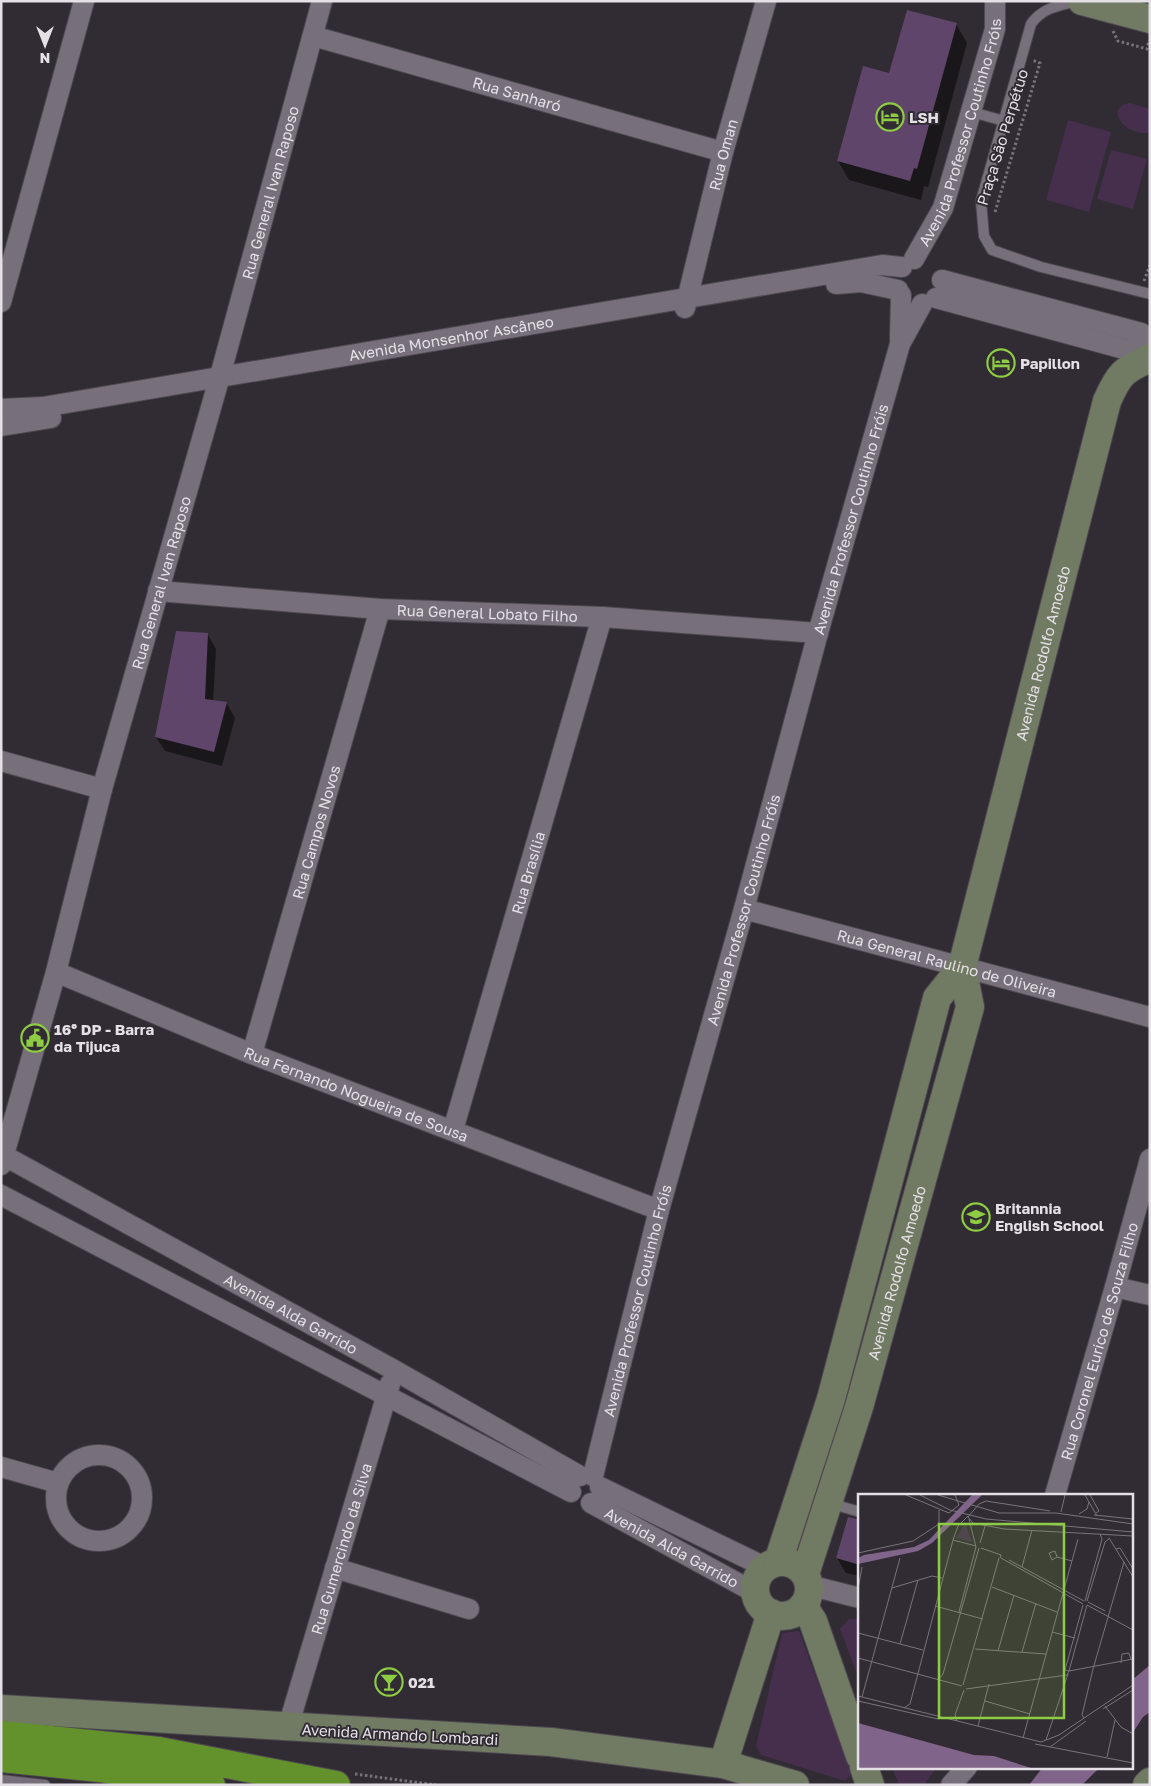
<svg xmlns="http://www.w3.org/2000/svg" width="1151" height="1786" font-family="'Golos Text',sans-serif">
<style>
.green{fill:#452f4d}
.water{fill:#80648a}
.shadow{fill:#0007}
.building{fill:#5f4569}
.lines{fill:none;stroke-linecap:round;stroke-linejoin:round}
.lane-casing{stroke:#4e4850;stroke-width:12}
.street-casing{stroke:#4e4850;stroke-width:22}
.secondary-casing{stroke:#4e4850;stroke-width:30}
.highway-casing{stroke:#4e4850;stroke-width:30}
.path{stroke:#777179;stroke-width:3;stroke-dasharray:2.5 2.5;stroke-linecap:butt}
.lane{stroke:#77707a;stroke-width:10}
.street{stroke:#77707a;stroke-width:20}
.secondary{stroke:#717a62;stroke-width:28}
.highway{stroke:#63912b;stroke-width:28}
.labels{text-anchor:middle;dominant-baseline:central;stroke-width:4;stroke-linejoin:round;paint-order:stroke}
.street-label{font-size:15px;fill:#e4e0e6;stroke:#312b33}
.poi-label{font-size:15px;font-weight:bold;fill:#e4e0e6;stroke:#312b33;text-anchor:start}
.inset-road{fill:none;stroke:#79737b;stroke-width:1}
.view{fill:#8ecd43;fill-opacity:0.15;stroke:#8ecd43;stroke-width:2.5}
.inset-edge{fill:none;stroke:#e4e0e6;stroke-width:2.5}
</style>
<rect width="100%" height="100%" fill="#312b33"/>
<path class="green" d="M1130,103L1150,109V133C1134,134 1119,127 1117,111L1122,105Z
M1068,120L1111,132L1089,212L1046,200Z
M1111,150L1147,159L1133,209L1097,199Z
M849,1619H860V1682L840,1629Z
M799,1631L852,1774L845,1781L761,1755L756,1746L782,1633Z
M892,1767H937L924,1785H899Z"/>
<path class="water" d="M1150,1665V1712L1143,1717L1132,1734V1680Z
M1043,1767H1100L1082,1785H1029Z"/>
<path class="shadow" d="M956,24L967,43L928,187L924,186L921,200L849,180L838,161L890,75Z
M208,635L216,649L213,702L227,704L235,718L222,766L165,751L156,737Z
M860,1521V1576L846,1573L837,1558Z"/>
<path class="building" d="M907,10L957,23L917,169L914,168L910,181L837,161L863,66L889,73Z
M176,631L208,633L205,699L227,702L214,752L155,737Z
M848,1517L860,1520V1565L836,1558Z"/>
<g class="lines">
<g class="lane-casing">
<path id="lane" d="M1078,1C1059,6 1043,7 1031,24L981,201L984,236L992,250L1041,267L1150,294
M972,112L1004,121
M829,1503L860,1512
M1,1780L45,1785"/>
</g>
<g class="street-casing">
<g id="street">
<path id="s1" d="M313,36L723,152"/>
<path id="s2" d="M914,259L943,208L995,29V1"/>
<path d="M942,280L1141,333L1150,353"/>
<path d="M836,284L861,282L898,290"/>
<path d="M936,298L1150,356"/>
<path d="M1,302L84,1"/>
<path id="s3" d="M685,308L723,152L766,1"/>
<path d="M900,339L901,295"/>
<path id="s4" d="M1,409L43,407L882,265L902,267"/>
<path d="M1,426L51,418"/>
<path id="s5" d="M158,591L380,609L602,617L818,633"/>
<path d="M1,761L102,789"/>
<path id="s6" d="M744,909L1150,1017"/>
<path id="s7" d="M56,972L252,1054L659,1210"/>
<path id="s8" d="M252,1054L380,609"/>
<path id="s9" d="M453,1130L602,617"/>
<path id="s10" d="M1,1154L394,1370L580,1476"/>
<path id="s11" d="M1,1165L56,972L102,789L220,376L322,1"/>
<path d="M1,1195L571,1492"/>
<path d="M1115,1287L1150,1295"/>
<circle cx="99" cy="1498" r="43"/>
<path d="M1,1467L58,1483"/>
<path id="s12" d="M593,1476L659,1210L744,909L818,633L900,344L922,304"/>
<path d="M600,1487L765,1567"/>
<path id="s13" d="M1055,1495L1115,1287L1150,1159"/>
<path id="s14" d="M591,1503L754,1592"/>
<path d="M335,1568L469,1609"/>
<path d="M808,1585L860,1598"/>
<path id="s15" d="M288,1727L390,1384"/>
<path d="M951,1785L967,1767"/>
</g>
</g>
<g class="secondary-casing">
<g id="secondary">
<path d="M1082,1L1150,19"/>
<circle cx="782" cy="1589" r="27"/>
<path id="s16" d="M778,1562L831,1399L937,998L962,967L1107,401C1119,374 1123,370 1150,358"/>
<path id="s17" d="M805,1574L859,1407L970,1007L962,967"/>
<path d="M803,1606L813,1621L860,1756"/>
<path d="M1,1709L551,1742L723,1764L795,1785"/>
<path d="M723,1764L771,1613"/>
<path d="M864,1767L870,1785"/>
<path d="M1147,1785L1150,1782"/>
</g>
</g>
<g class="highway-casing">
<path id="highway" d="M1,1735L159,1751L336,1785
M1,1758L100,1768L211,1785"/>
</g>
<path class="path" d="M1113,31L1118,41L1147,49L1149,40
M995,212L1040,63L1032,60
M1144,281L1150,265
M355,1774L436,1785"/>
<use href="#lane" class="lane"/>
<use href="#street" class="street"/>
<use href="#secondary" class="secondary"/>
<use href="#highway" class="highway"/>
</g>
<defs>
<g id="hotel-ring" transform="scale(1.4375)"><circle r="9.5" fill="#312b33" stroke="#8ecd43" stroke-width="1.5"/><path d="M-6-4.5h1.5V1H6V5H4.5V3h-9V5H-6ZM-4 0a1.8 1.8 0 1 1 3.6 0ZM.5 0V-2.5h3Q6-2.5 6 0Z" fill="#8ecd43"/></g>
<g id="civic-ring" transform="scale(1.4375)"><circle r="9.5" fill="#312b33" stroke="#8ecd43" stroke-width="1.5"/><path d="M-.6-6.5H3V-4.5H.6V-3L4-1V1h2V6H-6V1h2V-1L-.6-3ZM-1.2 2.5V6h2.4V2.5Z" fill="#8ecd43"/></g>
<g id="school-ring" transform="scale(1.4375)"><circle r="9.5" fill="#312b33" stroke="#8ecd43" stroke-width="1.5"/><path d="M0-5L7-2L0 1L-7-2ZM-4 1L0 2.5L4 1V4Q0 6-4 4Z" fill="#8ecd43"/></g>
<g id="bar-ring" transform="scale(1.4375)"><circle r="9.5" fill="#312b33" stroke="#8ecd43" stroke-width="1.5"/><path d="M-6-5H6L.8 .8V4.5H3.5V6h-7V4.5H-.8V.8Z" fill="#8ecd43"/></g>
</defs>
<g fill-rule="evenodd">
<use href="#hotel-ring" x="890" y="117"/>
<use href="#hotel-ring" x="1001" y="363"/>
<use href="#civic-ring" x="35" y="1038"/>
<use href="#school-ring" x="976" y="1217"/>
<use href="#bar-ring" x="389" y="1682"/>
</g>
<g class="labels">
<g class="street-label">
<text stroke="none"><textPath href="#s1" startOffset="212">Rua Sanharó</textPath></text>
<text stroke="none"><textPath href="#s2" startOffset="136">Avenida Professor Coutinho Fróis</textPath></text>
<text transform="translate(1002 137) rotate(-73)">Praça São Perpétuo</text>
<text stroke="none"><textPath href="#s3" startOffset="158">Rua Oman</textPath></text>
<text stroke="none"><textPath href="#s11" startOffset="1009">Rua General Ivan Raposo</textPath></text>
<text stroke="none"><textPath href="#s4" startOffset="456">Avenida Monsenhor Ascâneo</textPath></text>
<text stroke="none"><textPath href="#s12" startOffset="991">Avenida Professor Coutinho Fróis</textPath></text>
<text stroke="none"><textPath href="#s11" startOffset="604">Rua General Ivan Raposo</textPath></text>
<text stroke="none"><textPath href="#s5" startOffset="330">Rua General Lobato Filho</textPath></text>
<text stroke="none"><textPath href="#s16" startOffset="950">Avenida Rodolfo Amoedo</textPath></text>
<text stroke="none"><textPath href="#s8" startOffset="231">Rua Campos Novos</textPath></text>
<text stroke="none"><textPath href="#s9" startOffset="268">Rua Brasília</textPath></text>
<text stroke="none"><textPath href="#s12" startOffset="586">Avenida Professor Coutinho Fróis</textPath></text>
<text stroke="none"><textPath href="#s6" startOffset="210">Rua General Raulino de Oliveira</textPath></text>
<text stroke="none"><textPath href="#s7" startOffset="324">Rua Fernando Nogueira de Sousa</textPath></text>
<text stroke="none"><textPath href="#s17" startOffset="315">Avenida Rodolfo Amoedo</textPath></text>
<text stroke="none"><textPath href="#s12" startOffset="181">Avenida Professor Coutinho Fróis</textPath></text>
<text stroke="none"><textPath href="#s10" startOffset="331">Avenida Alda Garrido</textPath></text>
<text stroke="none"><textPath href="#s13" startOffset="160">Rua Coronel Eurico de Souza Filho</textPath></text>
<text stroke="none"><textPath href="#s14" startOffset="92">Avenida Alda Garrido</textPath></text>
<text stroke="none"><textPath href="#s15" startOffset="186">Rua Gumercindo da Silva</textPath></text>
<text transform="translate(400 1734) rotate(3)">Avenida Armando Lombardi</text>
</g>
<g class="poi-label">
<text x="909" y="117">LSH</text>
<text x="1020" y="363">Papillon</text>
<text x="54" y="1029">16º DP - Barra<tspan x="54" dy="17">da Tijuca</tspan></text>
<text x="995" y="1208">Britannia<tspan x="995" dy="17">English School</tspan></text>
<text x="408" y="1682">021</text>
</g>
</g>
<g transform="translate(858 1494)">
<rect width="275" height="275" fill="#312b33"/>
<path d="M107,29L114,47L113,48L98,44Z" fill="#452f4d"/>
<path d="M114,1H124L74,49L60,57L0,70V64L6,61L56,53L71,46ZM0,229L116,261L136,262L173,274H0Z" fill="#80648a"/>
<path class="inset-road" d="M48,1L91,19L101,11L97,1M62,1L92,16L128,25L275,38M80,1L141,19H198L275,30M227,1L239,22M232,1L241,17L238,19M192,17L128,7L121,10L110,23L115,29L146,35L275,42M203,18L207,1M221,20L229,15L231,8M236,21L275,25M251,44L275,83M95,46L118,52M122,49L127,32M123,54L143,61L142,64M258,55L262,54L275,75M0,59L55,47L81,30V16M199,63L197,57L191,59L194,66L199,63L214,67M143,64L225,110M151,66L226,107M164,73L174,36M134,93L199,118M34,94L74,82L84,84M0,95L4,73M227,107L244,45L242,40M229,107L247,48L252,44M230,108L247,117M229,111L275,136M77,112L125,125M101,118L118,53L111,25M194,138L217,144M0,139L65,156M42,150L60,86M117,155L188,160M140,157L156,101M164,158L178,109M0,164L104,192M263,169L264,160L271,159L273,166M207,176L225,111M211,177L229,111M211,177L275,165M81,185L85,180L121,54M105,191L141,64M108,195L209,181L211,177L207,176L206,179M0,202L183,248L201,241L275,191M4,203L42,64M0,207L80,225M127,207L172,220M247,212L263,233L275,240M46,214L52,210L95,46L100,32L110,22M245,215L275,196M226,224L224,221L235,175L266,68M99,227L97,221L106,196M120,232L131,190M165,244L220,45M188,246L210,180M177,250L275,269M192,253L228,227M249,263L257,226"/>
<path class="view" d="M81,30H206V224H81Z"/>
<rect width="275" height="275" class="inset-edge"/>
</g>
<rect width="1151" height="1786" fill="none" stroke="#e4e0e6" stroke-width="5"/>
<g transform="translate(45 45) rotate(180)" stroke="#312b33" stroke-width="4" paint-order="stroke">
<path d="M0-4L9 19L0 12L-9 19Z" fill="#e4e0e6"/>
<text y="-8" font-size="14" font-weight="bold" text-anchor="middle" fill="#e4e0e6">N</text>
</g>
</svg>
